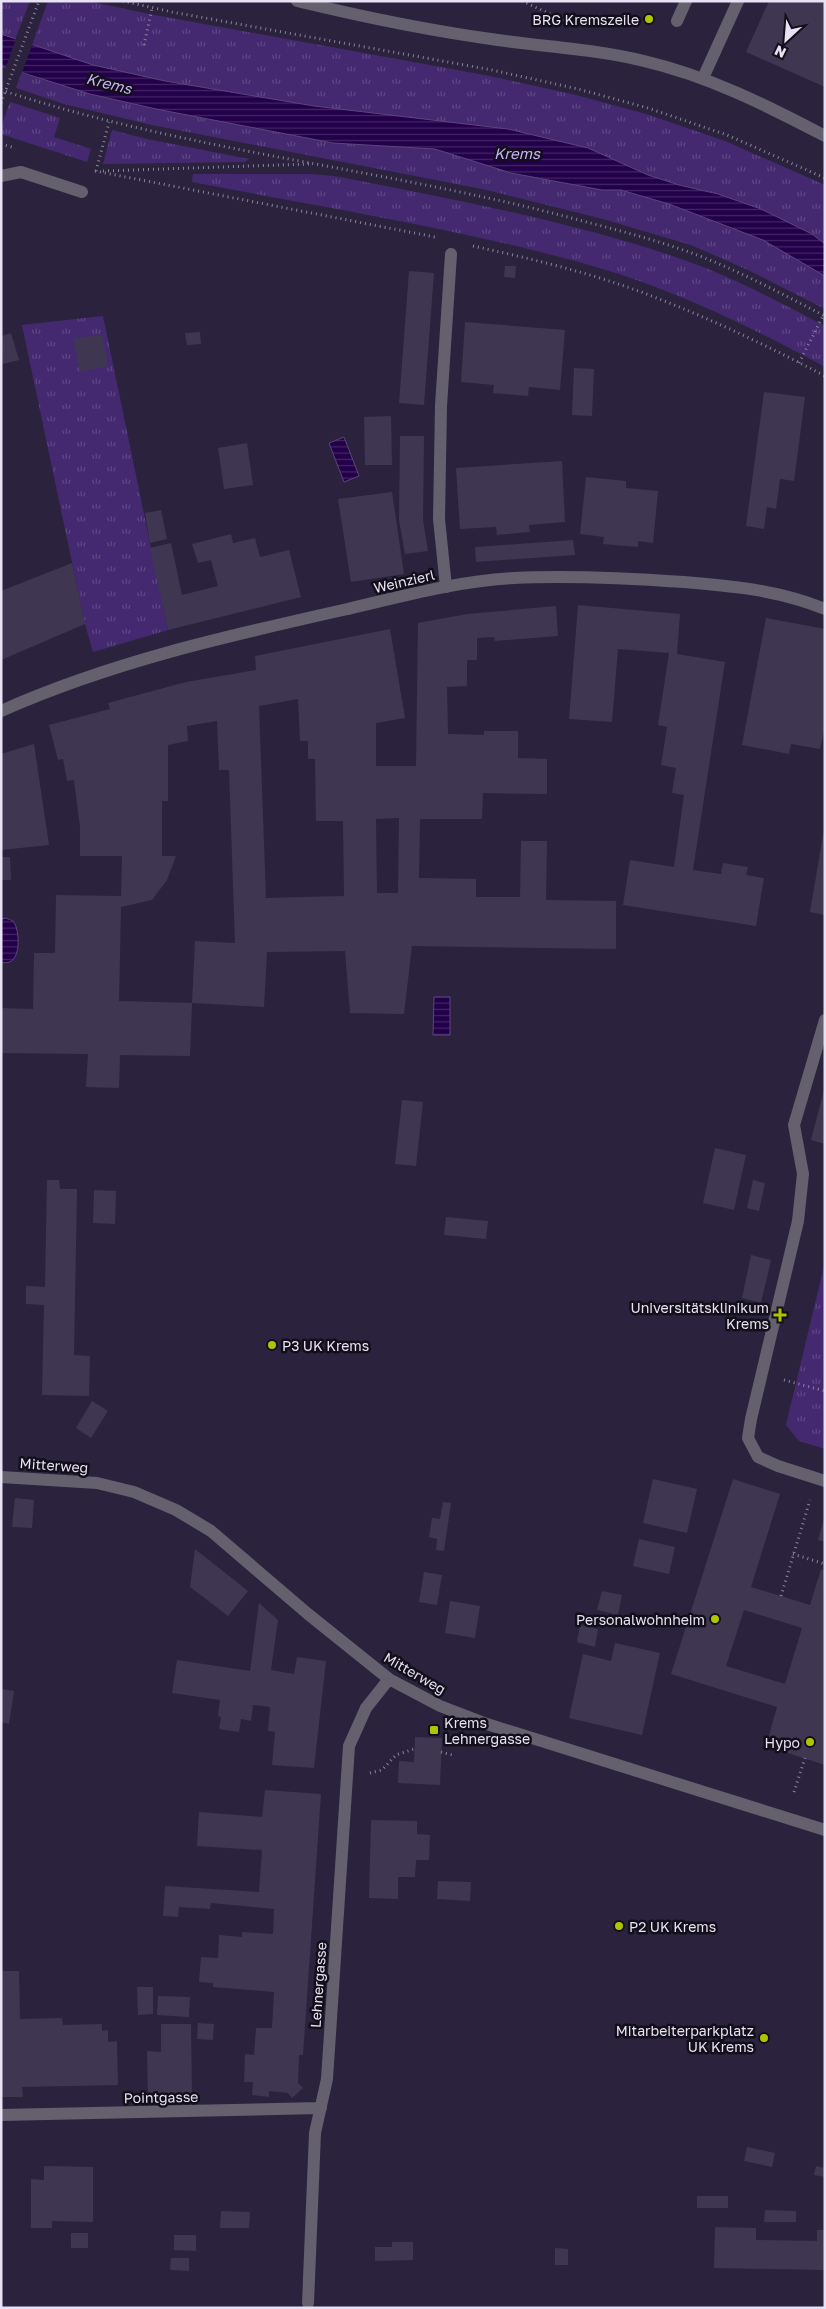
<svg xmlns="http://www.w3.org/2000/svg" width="826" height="2309" font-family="'Golos Text',sans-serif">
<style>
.grass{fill:url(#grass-tufts)}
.water{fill:url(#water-rules);stroke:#5e447d}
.pier{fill:#2b233d}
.building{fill:#3f3752;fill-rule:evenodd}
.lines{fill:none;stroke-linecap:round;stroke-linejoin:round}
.path{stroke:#8a8399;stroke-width:3;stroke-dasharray:1 4;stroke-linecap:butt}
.service{stroke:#64606e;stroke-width:12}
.minor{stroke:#64606e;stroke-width:12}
.tertiary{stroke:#64606e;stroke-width:12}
.poi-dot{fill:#b0c502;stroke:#120f1a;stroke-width:2}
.labels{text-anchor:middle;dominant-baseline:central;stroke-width:5;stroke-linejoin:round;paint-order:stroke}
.poi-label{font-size:14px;fill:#e7e2f4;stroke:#120f1a;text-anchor:end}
.street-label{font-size:14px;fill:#e7e2f4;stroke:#120f1a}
.water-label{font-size:15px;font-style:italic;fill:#c4b2f2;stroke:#120f1a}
</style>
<defs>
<pattern id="grass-tufts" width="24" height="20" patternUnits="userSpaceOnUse" patternTransform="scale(1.25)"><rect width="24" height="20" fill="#442970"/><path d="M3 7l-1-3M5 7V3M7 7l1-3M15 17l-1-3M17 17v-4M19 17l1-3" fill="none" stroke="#5f4885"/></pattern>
<pattern id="water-rules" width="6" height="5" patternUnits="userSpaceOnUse" patternTransform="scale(1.25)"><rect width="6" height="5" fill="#23004a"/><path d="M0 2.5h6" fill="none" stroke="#432565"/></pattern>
</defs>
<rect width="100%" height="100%" fill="#2b233d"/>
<path class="grass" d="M1,1H30L15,40L1,34Z
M48,1H89L144,13L490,76L576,95L646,114L725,141L825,185V244L812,234L761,209L718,194L679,185L648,175L588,148L508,129L314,106L165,81L93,65L32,45Z
M21,73L90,94L156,109L333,143L435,149L511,173L602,190H621L669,204L763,240L825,276V309L748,270L691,245L603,219L487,190L152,125L64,104L16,88Z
M10,102L60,118L54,137L91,149L87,162L1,134V127Z
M112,130L147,139L249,159L245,162L103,164Z
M193,174H310L334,176C452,199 571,221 684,260C733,277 779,302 825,326V367C752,327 675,290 596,267C464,229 327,208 192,182Z
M103,316L168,630L93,652L85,624L22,325Z
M825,1262V1449L799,1441L786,1425Z"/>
<path class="water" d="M1,34L93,65L165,81L314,106L508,129L588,148L648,175L679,185L718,194L761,209L812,234L825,244V276L763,240L669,204L621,190H602L511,173L435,149L333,143L156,109L90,94L1,66Z
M344,437L359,476L344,482L329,443Z
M6,918C6,918 13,921 13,921C20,928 23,969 1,962V919Z
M434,997H450V1035H433Z"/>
<path class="pier" d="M16,38L33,43L21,75L5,70Z"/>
<path class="building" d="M769,1L825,2V87L746,52Z
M505,266H516L515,278L504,277Z
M409,271L434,273L424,405L399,403Z
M465,322L565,330L560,390L529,387L528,396L493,393L494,385L461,382Z
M200,332L201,344L187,345L185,333Z
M11,333L19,360L3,364L1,336Z
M102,334L108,366L80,372L73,339Z
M574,368L594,369L592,416L572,415Z
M764,392L805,397L794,481L780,479L776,509L767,507L764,529L746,526Z
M391,416L392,465H365L364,417Z
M400,436H424L423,520L428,551L405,554L399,520Z
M247,443L253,485L224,489L218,448Z
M562,461L565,522L529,525L530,532L497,535L496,527L460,529L456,468Z
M586,477L626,481V488L658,491L653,543L638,541V547L603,544L604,537L580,534Z
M392,492L404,574L351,582L338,499Z
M161,510L167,539L150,543L145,513Z
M231,534L233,543L255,538L260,557L289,550L301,597L168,630L150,548L171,543L182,595L218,586L211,560L198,563L192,544Z
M573,540L575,555L476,562L475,547Z
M72,563L85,624L1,660V591Z
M578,605L680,614L677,654L725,662L693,870L721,874L723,863L748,867L746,875L764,878L756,926L623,905L630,860L674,867L684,795L672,793L676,768L661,765L667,727L658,725L669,653L618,649L612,722L569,719Z
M556,606L558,636L495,641L494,637L477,638V660H467V686L447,687L448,734L484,735V731H518V758L547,759V794L483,793L482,819H420L419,878L476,879V897H520L521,841H547L546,900L616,901V949L412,946L404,1014L350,1013L345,951L267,952L264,1007L192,1003L195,941L235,943L229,770H219L217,721L187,726L188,741L168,745V801H162V856H176L167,880L152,900L121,907L119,1001L192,1003L190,1056L120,1055L119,1088L86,1087L88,1054L1,1053V1008L33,1009L34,953H55L56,895L121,896L122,856H80V827L74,780L67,781L63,759L58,760L49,725L110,709L108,703L186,682L256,670L255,656L390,629L405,718L376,723V766H416L418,623L467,614ZM298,699L300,741H308V759H315L316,821H343L344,896L266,898L259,706ZM399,818L398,893H377L376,819Z
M766,618L825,629V727L820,749L791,744L789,754L742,745Z
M34,744L49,845L1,850V754Z
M824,829H825V915L810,912Z
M1,857H10L11,880H1Z
M824,1090H825V1144L811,1140Z
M402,1100L423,1102L416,1166L395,1164Z
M715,1148L746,1155L734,1210L703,1203Z
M47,1180H59L60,1189H77L74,1355L90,1356L89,1396L42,1395L44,1305L26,1304V1286L45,1287Z
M753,1180L765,1183L759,1211L747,1208Z
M94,1190L116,1191L115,1224L93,1223Z
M446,1217L488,1221L486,1239L444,1235Z
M751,1255L771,1260L761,1303L742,1298Z
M92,1401L108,1411L91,1438L76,1428Z
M653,1479L697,1489L687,1533L643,1523Z
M733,1479L780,1494L751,1587L810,1605L821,1569L825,1571V1765L766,1746L777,1707L671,1674ZM744,1610L802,1628L785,1684L726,1666Z
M15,1498L34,1500L32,1528L12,1527Z
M443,1502L451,1503L444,1551L436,1550L437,1539L429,1537L432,1518L440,1519Z
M824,1519H825V1542L818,1540Z
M639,1539L675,1547L669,1574L633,1566Z
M195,1549L248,1591L228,1616L190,1587Z
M424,1572L442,1575L437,1605L419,1602Z
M602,1591L622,1595L618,1615L597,1610Z
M450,1601L480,1606L475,1638L445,1633Z
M259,1603L278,1620L271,1670L294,1674L297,1657L326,1661L314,1768L272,1765L275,1732L268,1731L270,1707L253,1705L251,1721L241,1719L239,1732L219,1729L221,1717L218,1716L220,1700L172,1693L177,1660L250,1671Z
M580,1625L598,1629L595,1647L577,1642Z
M615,1643L660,1653L642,1735L569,1718L583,1654L611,1661Z
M1,1689L14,1691L9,1724L1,1722Z
M415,1737L442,1738L440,1785L398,1783L399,1761L414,1762Z
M265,1790L321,1794L303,2055H299L298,2083L303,2088L292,2098L288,2093L269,2091V2097L252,2095L253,2082H244L245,2054L254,2055L256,2028H272L274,1992L213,1987V1983L199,1982L201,1957L218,1958L219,1935L242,1937V1932L273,1934L274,1909L211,1903L210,1909L179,1907L178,1917L163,1916L165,1886L259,1892L262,1850L197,1846L199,1812L262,1817Z
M371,1820L417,1821V1834L430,1835L429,1860H416L415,1877H398V1899L369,1898Z
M438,1881L471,1882L470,1901L437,1899Z
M1,1971H19L20,2019L62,2018L63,2025L102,2024V2031L108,2030V2042L117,2041L118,2085L22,2087L23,2097H1Z
M137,1987H153V2014L138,2015Z
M158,1996L190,1997L189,2017L157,2015Z
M198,2023L214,2024L213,2040L197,2039Z
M161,2024H191L192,2097L148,2098L147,2051L161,2052Z
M747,2147L775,2153L772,2167L744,2161Z
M44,2166L93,2167V2222L52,2221V2228H31V2179L44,2180Z
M816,2166L825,2168V2177L814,2175Z
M697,2196H728V2208H697Z
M765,2210L796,2211V2222H764Z
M221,2211L250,2212L249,2228H220Z
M715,2227L756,2228V2240L817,2241V2230H825V2270L714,2268Z
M71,2233H88V2248H71Z
M174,2235H196V2251L174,2250Z
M392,2242H413V2260L375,2261V2247H392Z
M555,2248L568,2249V2265H555Z
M171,2258H189V2271L170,2270Z"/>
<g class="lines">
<path class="path" d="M123,1L172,12L492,70L578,89L648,108L727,135L825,178
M522,1L570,23
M144,45L152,8
M1,90C180,149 369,167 552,213C597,225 644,236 689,252C736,269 780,293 825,316
M1,103L39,1
M1,144L15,148
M95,171L435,237
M96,171L109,122
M103,171L309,164
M473,246C532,259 592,273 649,295C709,318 768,346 825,376
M799,363L823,316
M784,1380L825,1391
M793,1554L825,1564
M781,1596L810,1500
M441,1752L452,1755
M370,1773L382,1770L396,1755L414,1749
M794,1792L805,1758"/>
<path class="service" d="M677,21L686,1
M703,78L738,1
M1,176L21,172L82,192
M446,587L439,519L441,406L451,254
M825,1020L794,1125L803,1174L798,1221L751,1419L748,1438L758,1457L778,1466L825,1481"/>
<path class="minor" d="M1,711C111,662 227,636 343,610C399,597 456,581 514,578C570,575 627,578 684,582C732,586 779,590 825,609
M1,1477L97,1483L134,1492L176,1510L211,1531L308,1614L389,1679L440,1706L487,1724L825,1830
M1,2115L321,2108
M308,2303L315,2133L327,2079L349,1746L366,1708L389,1679"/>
<path class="tertiary" d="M297,1C363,17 431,31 498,40C546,47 596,49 644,61C708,76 766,105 825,136"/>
</g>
<g class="poi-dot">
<circle cx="649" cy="19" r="5"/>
<path d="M777.5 1307.5h5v5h5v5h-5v5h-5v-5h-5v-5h5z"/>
<circle cx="272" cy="1345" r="5"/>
<circle cx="715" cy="1619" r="5"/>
<rect x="429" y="1725" width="10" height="10" rx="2.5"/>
<circle cx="810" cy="1742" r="5"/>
<circle cx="619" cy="1926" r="5"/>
<circle cx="764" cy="2038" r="5"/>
</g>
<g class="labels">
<g class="poi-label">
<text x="639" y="19">BRG Kremszeile</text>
<text x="769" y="1307">Universitätsklinikum<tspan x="769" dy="16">Krems</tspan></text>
<text x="282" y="1345" text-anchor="start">P3 UK Krems</text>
<text x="705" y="1619">Personalwohnheim</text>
<text x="444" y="1722" text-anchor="start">Krems<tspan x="444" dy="16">Lehnergasse</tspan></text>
<text x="800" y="1742">Hypo</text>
<text x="629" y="1926" text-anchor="start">P2 UK Krems</text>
<text x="754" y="2030">Mitarbeiterparkplatz<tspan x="754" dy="16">UK Krems</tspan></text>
</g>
<g class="street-label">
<text transform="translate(404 581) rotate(-13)">Weinzierl</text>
<text transform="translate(54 1465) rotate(4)">Mitterweg</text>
<text transform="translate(415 1673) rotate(30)">Mitterweg</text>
<text transform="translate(318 1985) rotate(-86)">Lehnergasse</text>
<text transform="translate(161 2097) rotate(-1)">Pointgasse</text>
</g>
<g class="water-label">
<text transform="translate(109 83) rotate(14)">Krems</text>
<text x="517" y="153">Krems</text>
</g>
</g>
<rect width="826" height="2309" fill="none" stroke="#e7e2f4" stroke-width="5"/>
<g transform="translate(786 40) rotate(206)" stroke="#120f1a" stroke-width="4" paint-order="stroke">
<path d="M0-4L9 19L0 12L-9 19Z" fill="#e7e2f4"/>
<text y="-8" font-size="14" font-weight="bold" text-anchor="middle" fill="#e7e2f4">N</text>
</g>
</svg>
